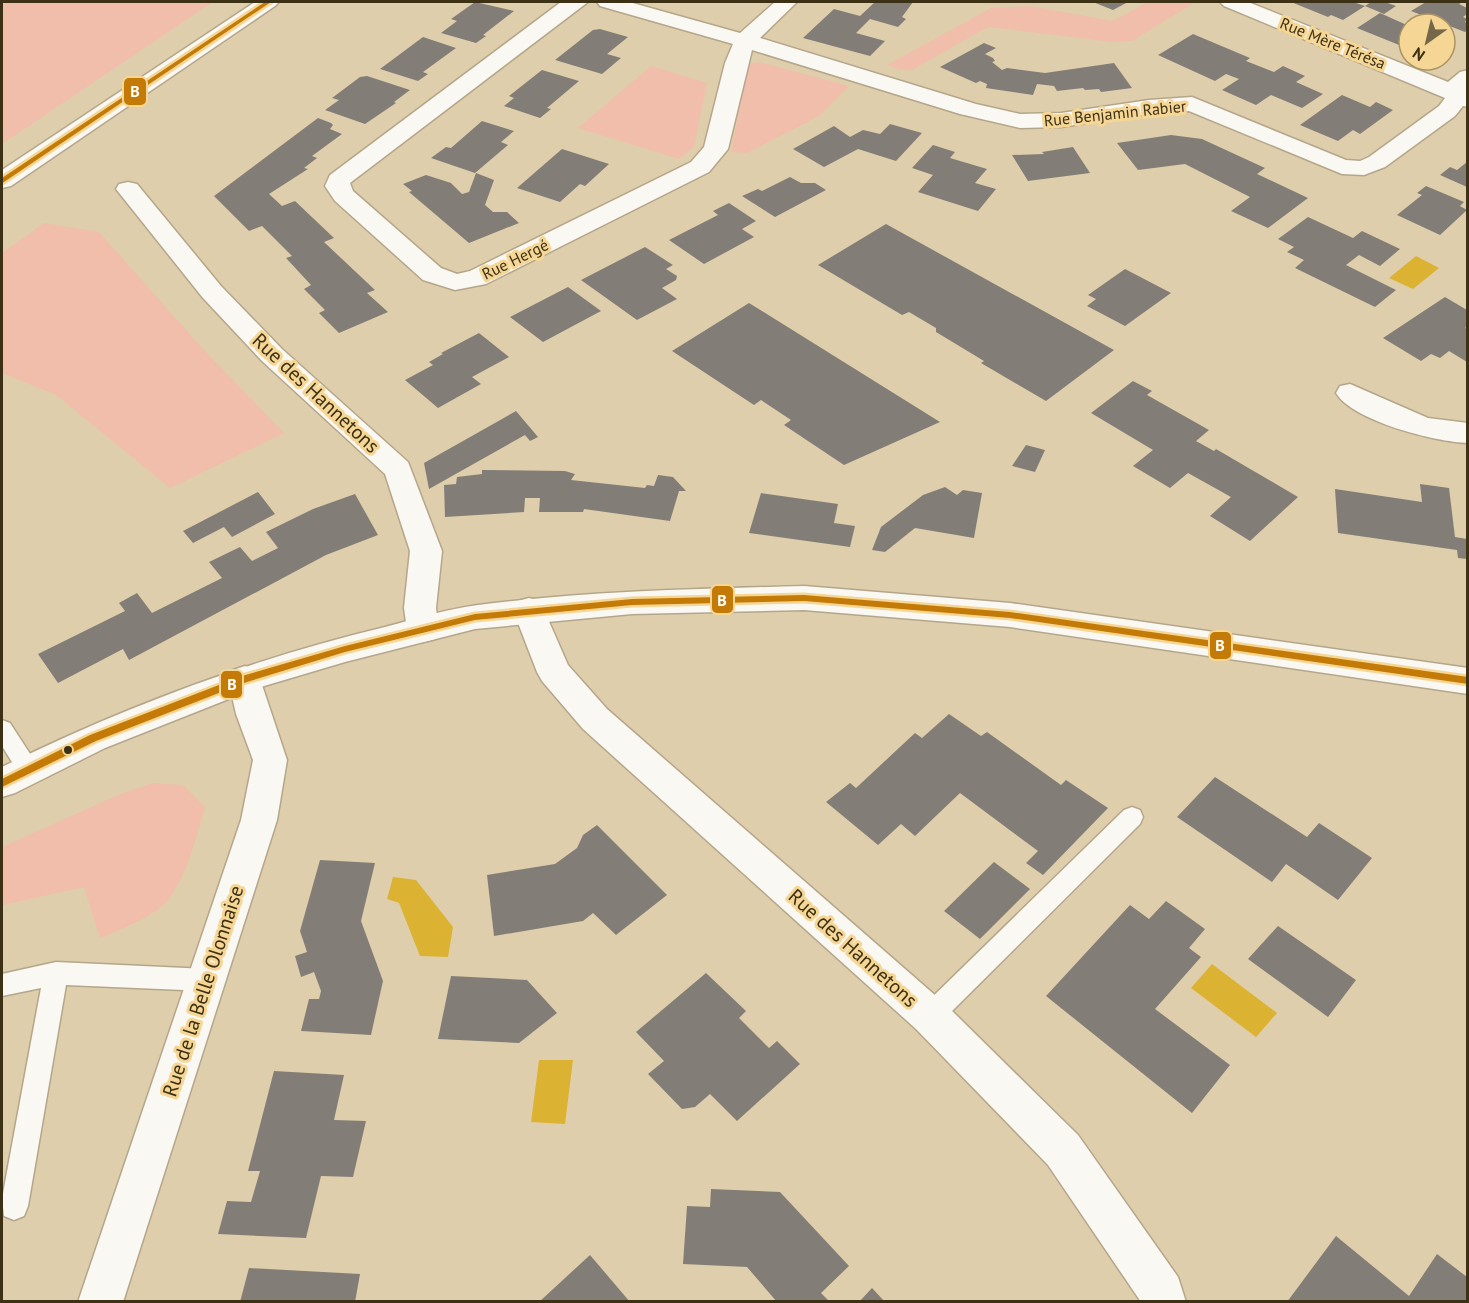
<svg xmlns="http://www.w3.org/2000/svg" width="1469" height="1303" font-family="'PT Sans',sans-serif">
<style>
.green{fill:#f0beaa}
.water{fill:#dcb233}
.building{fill:#827e77}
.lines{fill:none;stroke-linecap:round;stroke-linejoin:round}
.service-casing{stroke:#b4a68b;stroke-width:3}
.minor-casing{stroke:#b4a68b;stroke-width:3}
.secondary-casing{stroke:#b4a68b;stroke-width:3}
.primary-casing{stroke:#b4a68b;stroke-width:3}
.service{fill:#faf8f2;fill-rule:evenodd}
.minor{fill:#faf8f2;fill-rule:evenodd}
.secondary{fill:#faf8f2;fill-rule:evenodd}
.primary{fill:#faf8f2;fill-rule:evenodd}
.bus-1-casing{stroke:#f5d695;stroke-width:5}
.bus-1{fill:#c47a06;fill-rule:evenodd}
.bus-dot{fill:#3c3015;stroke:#f5d695;stroke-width:2}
.labels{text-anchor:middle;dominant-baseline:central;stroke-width:6;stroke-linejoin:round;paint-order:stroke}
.far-street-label{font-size:16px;fill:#3c3015;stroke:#f5d695}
.street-label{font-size:20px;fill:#3c3015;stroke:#f5d695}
.line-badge{stroke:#f5d695;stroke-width:2}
.badge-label{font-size:16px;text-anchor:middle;font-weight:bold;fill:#fff}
</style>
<rect width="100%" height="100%" fill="#dfceab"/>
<path class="green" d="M2,2H213L2,144Z
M1148,2L1194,3L1132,41L1113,42L988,27L912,70H902L887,65L991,8L1030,6L1113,21Z
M759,62L849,86L819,116L747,153L731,152L747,69L750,64Z
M651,66L707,83L694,147L679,159L578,128Z
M44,223L99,232L203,349L284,433L170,488L56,395L2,373V253Z
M152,783L183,785L205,807C196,837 188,873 169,899C156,916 119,930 100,938L84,887L3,905L2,919V847L118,795Z"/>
<path class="water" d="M1416,256L1439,268L1413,289L1389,278Z
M393,877L416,880L453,927L448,957L420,956L399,903L387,899Z
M1212,964L1277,1013L1256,1037L1191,988Z
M539,1060H573L565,1124L531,1122Z"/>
<path class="building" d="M475,2L514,11L483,35L486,36L476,43L441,33L457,21L451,19Z
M875,2H913L902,17L906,19L898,27L870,19L856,33L885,41L870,56L803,38L834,9L860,16Z
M1093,2H1128L1113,10Z
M1291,2H1353L1365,6L1371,2H1385L1396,6L1384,14L1365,6L1343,20L1331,15L1328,17Z
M1426,2H1463L1459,4L1467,8V14L1463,17L1467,19L1465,22L1467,23V30L1465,32L1411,11Z
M1380,13L1409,26V49L1357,28Z
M600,29L628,37L607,54L621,58L602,74L555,60L593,30Z
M1193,34L1250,58L1246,61L1274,72L1283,66L1305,76L1296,82L1323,94L1302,108L1271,95L1256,105L1222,90L1239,79L1226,74L1215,81L1158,55Z
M423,37L456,48L423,72L428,74L418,81L380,69Z
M984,43L996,48L985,54L993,58L995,61L992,62L1002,70L1007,68L1045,73L1114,63L1132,88L1101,92L1099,89L1085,90L1083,88L1057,91L1054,86L1037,84L1033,95L986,88L987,84L980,81L976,83L940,67Z
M542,70L579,81L547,108L551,109L540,118L504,106L514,98L509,96Z
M367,76L410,90L394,102L396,103L365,124L325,110L339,100L332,98L360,77Z
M1342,95L1370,107L1376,102L1393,110L1360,134L1353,130L1338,141L1300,125Z
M318,118L331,123L333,125L330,129L342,134L312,156L317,158L304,168L308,169L269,194L282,206L295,201L334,238L324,242L375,290L367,293L388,312L339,333L319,313L325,310L304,289L311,285L286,258L292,256L262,226L249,231L214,196Z
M482,121L514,131L501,142L508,145L475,173L431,158L446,147L451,148Z
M890,124L922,133L896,161L858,149L824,167L793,149L834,126L850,137L863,130L880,134Z
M1171,135L1202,139L1265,168L1257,174L1308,198L1268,228L1231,211L1250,197L1185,164L1138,170L1117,143Z
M933,145L955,152L950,158L987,169L975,183L996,189L978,211L918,192L933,175L912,168Z
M1073,147L1090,173L1028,181L1012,155L1044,154L1042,152Z
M562,149L609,164L585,186L580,184L560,202L517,188Z
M1467,162V187L1440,175L1450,167L1457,170Z
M476,173L494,180L485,205L493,212H507L519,223L469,243L409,192L412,191L403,184L426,175L451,183L462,194L469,192Z
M790,177L801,183H815L826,190L775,217L742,196L758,189L762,191Z
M1426,186L1464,202L1460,206L1467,210L1440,235L1397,215L1422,195L1417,193Z
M729,203L756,221L742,229L754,237L704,264L669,240L718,215L713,211Z
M1308,217L1353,238L1362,231L1400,249L1380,266L1359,255L1346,265L1396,290L1375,307L1295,268L1304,260L1287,252L1294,247L1278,239Z
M886,224L1114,350L1046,401L981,363L984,361L936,332V328L909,312L902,315L818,265Z
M645,247L673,265L666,269L677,276L676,280L662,288L677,299L637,320L581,280Z
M1125,269L1171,293L1125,326L1087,306L1096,299L1088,295Z
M568,287L601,311L543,342L510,317Z
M1445,297L1467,310V326L1465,328L1467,329V362L1449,351L1440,358L1431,354L1421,361L1383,338Z
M749,303L940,422L844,465L784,425L791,420L761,400L754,405L672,351Z
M479,333L509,357L472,377L481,384L438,408L405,380L433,365L429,362L443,354L441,353Z
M1133,381L1152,391L1147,395L1209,430L1196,441L1214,451L1216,449L1298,497L1250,541L1210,516L1231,497L1188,473L1170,488L1133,466L1153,450L1091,413Z
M516,411L538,437L530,441L525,435L429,489L424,463Z
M1026,445L1045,450L1035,472L1012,466Z
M482,470L565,471L575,474L571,480L645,488L647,485L654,486L658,475L673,477L686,491H679L670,521L584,509L583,512H539L540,498H525L524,512L445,517L444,485L456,484L457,477L482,474Z
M1420,484L1449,488L1455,537L1467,539V559L1458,558L1457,550L1338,533L1335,489L1422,502Z
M945,487L957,495L963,490L982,493L974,538L915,528L885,552L872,550L881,527L923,495Z
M258,492L275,514L232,537L224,527L193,543L183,531Z
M761,493L838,504L834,523L855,526L850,547L749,533Z
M355,494L378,535L326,555L129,660L123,649L58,683L38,654L125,611L119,603L137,593L152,613L222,578L209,562L240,547L252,561L278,548L266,532L313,509Z
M949,714L981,736L987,732L1061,785L1066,780L1108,808L1043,875L1026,863L1038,851L960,793L915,836L901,824L878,845L826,802L850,783L856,788L915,733L922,738Z
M1215,777L1307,837L1319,823L1372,858L1338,900L1286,864L1272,882L1177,817Z
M597,825L667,895L616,935L593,913L583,921L494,936L487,875L555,864L577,848L583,835Z
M320,860L375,863L361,921L383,981L371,1035L301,1031L309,999H319L321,991L314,972L301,977L295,956L307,952L300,931Z
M994,862L1030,889L980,939L944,911Z
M1166,901L1205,929L1189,948L1201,957L1155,1009L1230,1065L1192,1113L1046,996L1130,905L1149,919Z
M1278,926L1356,980L1328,1017L1248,959Z
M706,973L746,1011L739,1018L769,1048L777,1041L800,1064L737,1121L710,1094L695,1107L682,1109L648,1074L664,1061L636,1032Z
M451,976L527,980L557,1013L519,1043L438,1039Z
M274,1071L344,1075L334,1120L366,1121L353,1177L321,1176L306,1238L218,1234L227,1201L251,1202L260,1171H248Z
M711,1189L780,1192L849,1266L821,1293L830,1302H777L747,1267L683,1264L687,1206L710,1207Z
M1336,1236L1409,1296L1437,1254L1467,1277V1302H1287Z
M590,1255L630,1302H539Z
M249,1268L360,1274L355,1302H240Z
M872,1288L885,1302H859Z"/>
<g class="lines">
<g class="service-casing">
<path id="service" d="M2,720L10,723L36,763L39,769L36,775L28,778L20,775L2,746Z
M1132,807L1140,810L1143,817L1140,824L939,1024L930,1028L921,1024L917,1016L921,1008L1124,810Z
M56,962L207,969L216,972L219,980L216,988L207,991L66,985L28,1206L24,1216L14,1220L4,1216L2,1199L41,988L2,996V974Z"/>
</g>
<g class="minor-casing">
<path id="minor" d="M561,2H588L350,183L353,191L441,268L457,274L470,271L691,162L704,147L725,63L733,44L600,6L597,2H629L740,33L775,2H797L760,38L976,104L1020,114L1061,113L1149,100L1192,97L1346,160L1360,161L1369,157L1439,106L1445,98L1224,6L1220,2H1248L1448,82L1460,72L1468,70V107L1463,106L1455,116L1385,167L1364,175L1342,174L1189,111L1149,114L1061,127L1020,128L960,114L752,50L728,149L709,172L486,284L455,290L423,280L335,201L325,186L330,175Z
M128,182L137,184L221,286L282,349L408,462L442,551L436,608L439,630L435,639L423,642L411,639L407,630L404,608L410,551L385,474L262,361L203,298L116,189L119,184Z
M1350,384L1428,418L1468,423V443C1435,442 1353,421 1336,393L1340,386Z
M529,598L540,601L568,665L607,709L944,1003L1078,1135L1178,1277L1186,1302H1141L1048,1165L916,1029L583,729L542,681L537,672L513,610L518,601Z
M245,666L257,670L287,760L277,820L123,1302H78L241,820L253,760L236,714L228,679L233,670Z"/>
</g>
<g class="secondary-casing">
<path id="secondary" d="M255,2H279L275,6L11,186L2,188V170Z"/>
</g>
<g class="primary-casing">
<path id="primary" d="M804,586L1010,603L1468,668V694L1010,627L804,610L632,614L475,629L345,662L254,689L105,748L15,793L2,797V767C124,707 252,659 385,627C415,619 447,609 478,605C586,591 695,589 804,586Z"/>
</g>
<use href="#service" class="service"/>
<use href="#minor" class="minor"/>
<use href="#secondary" class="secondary"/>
<use href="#primary" class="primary"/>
<g class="bus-1-casing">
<path id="bus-1" d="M265,2H271L4,182L2,183V178Z
M804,595L1010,612L1468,677V684L1010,618L804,601L632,605L475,620L345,652L247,682L96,741L2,787V779L90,735L242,676L345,646L475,614L632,599Z"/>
</g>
<use href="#bus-1" class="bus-1"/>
</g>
<circle class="bus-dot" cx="68" cy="750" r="5"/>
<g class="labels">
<g class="far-street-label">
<text transform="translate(1333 43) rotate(22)">Rue Mère Térésa</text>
<text transform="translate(1115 113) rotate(-6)">Rue Benjamin Rabier</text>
<text transform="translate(515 259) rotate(-26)">Rue Hergé</text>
</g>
<g class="street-label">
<text transform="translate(316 393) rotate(43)">Rue des Hannetons</text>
<text transform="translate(853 948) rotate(42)">Rue des Hannetons</text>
<text transform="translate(203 991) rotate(-72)">Rue de la Belle Olonnaise</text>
</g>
</g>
<g class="line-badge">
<rect x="123" y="77" width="24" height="29" rx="6" fill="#c47a06"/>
<rect x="711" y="585" width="23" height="29" rx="6" fill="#c47a06"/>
<rect x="1209" y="631" width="23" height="29" rx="6" fill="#c47a06"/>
<rect x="220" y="670" width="23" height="29" rx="6" fill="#c47a06"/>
</g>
<g class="badge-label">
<text x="135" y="97">B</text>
<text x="722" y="606">B</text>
<text x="1220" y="651">B</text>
<text x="232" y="690">B</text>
</g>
<rect width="1469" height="1303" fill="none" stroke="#3c3015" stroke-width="6"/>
<g transform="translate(1427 42) rotate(214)"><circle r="28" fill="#f5d695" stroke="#ab9462" stroke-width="1.5"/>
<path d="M0-4.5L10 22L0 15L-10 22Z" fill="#75674a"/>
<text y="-9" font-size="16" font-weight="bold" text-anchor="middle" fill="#3c3015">N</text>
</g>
</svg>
